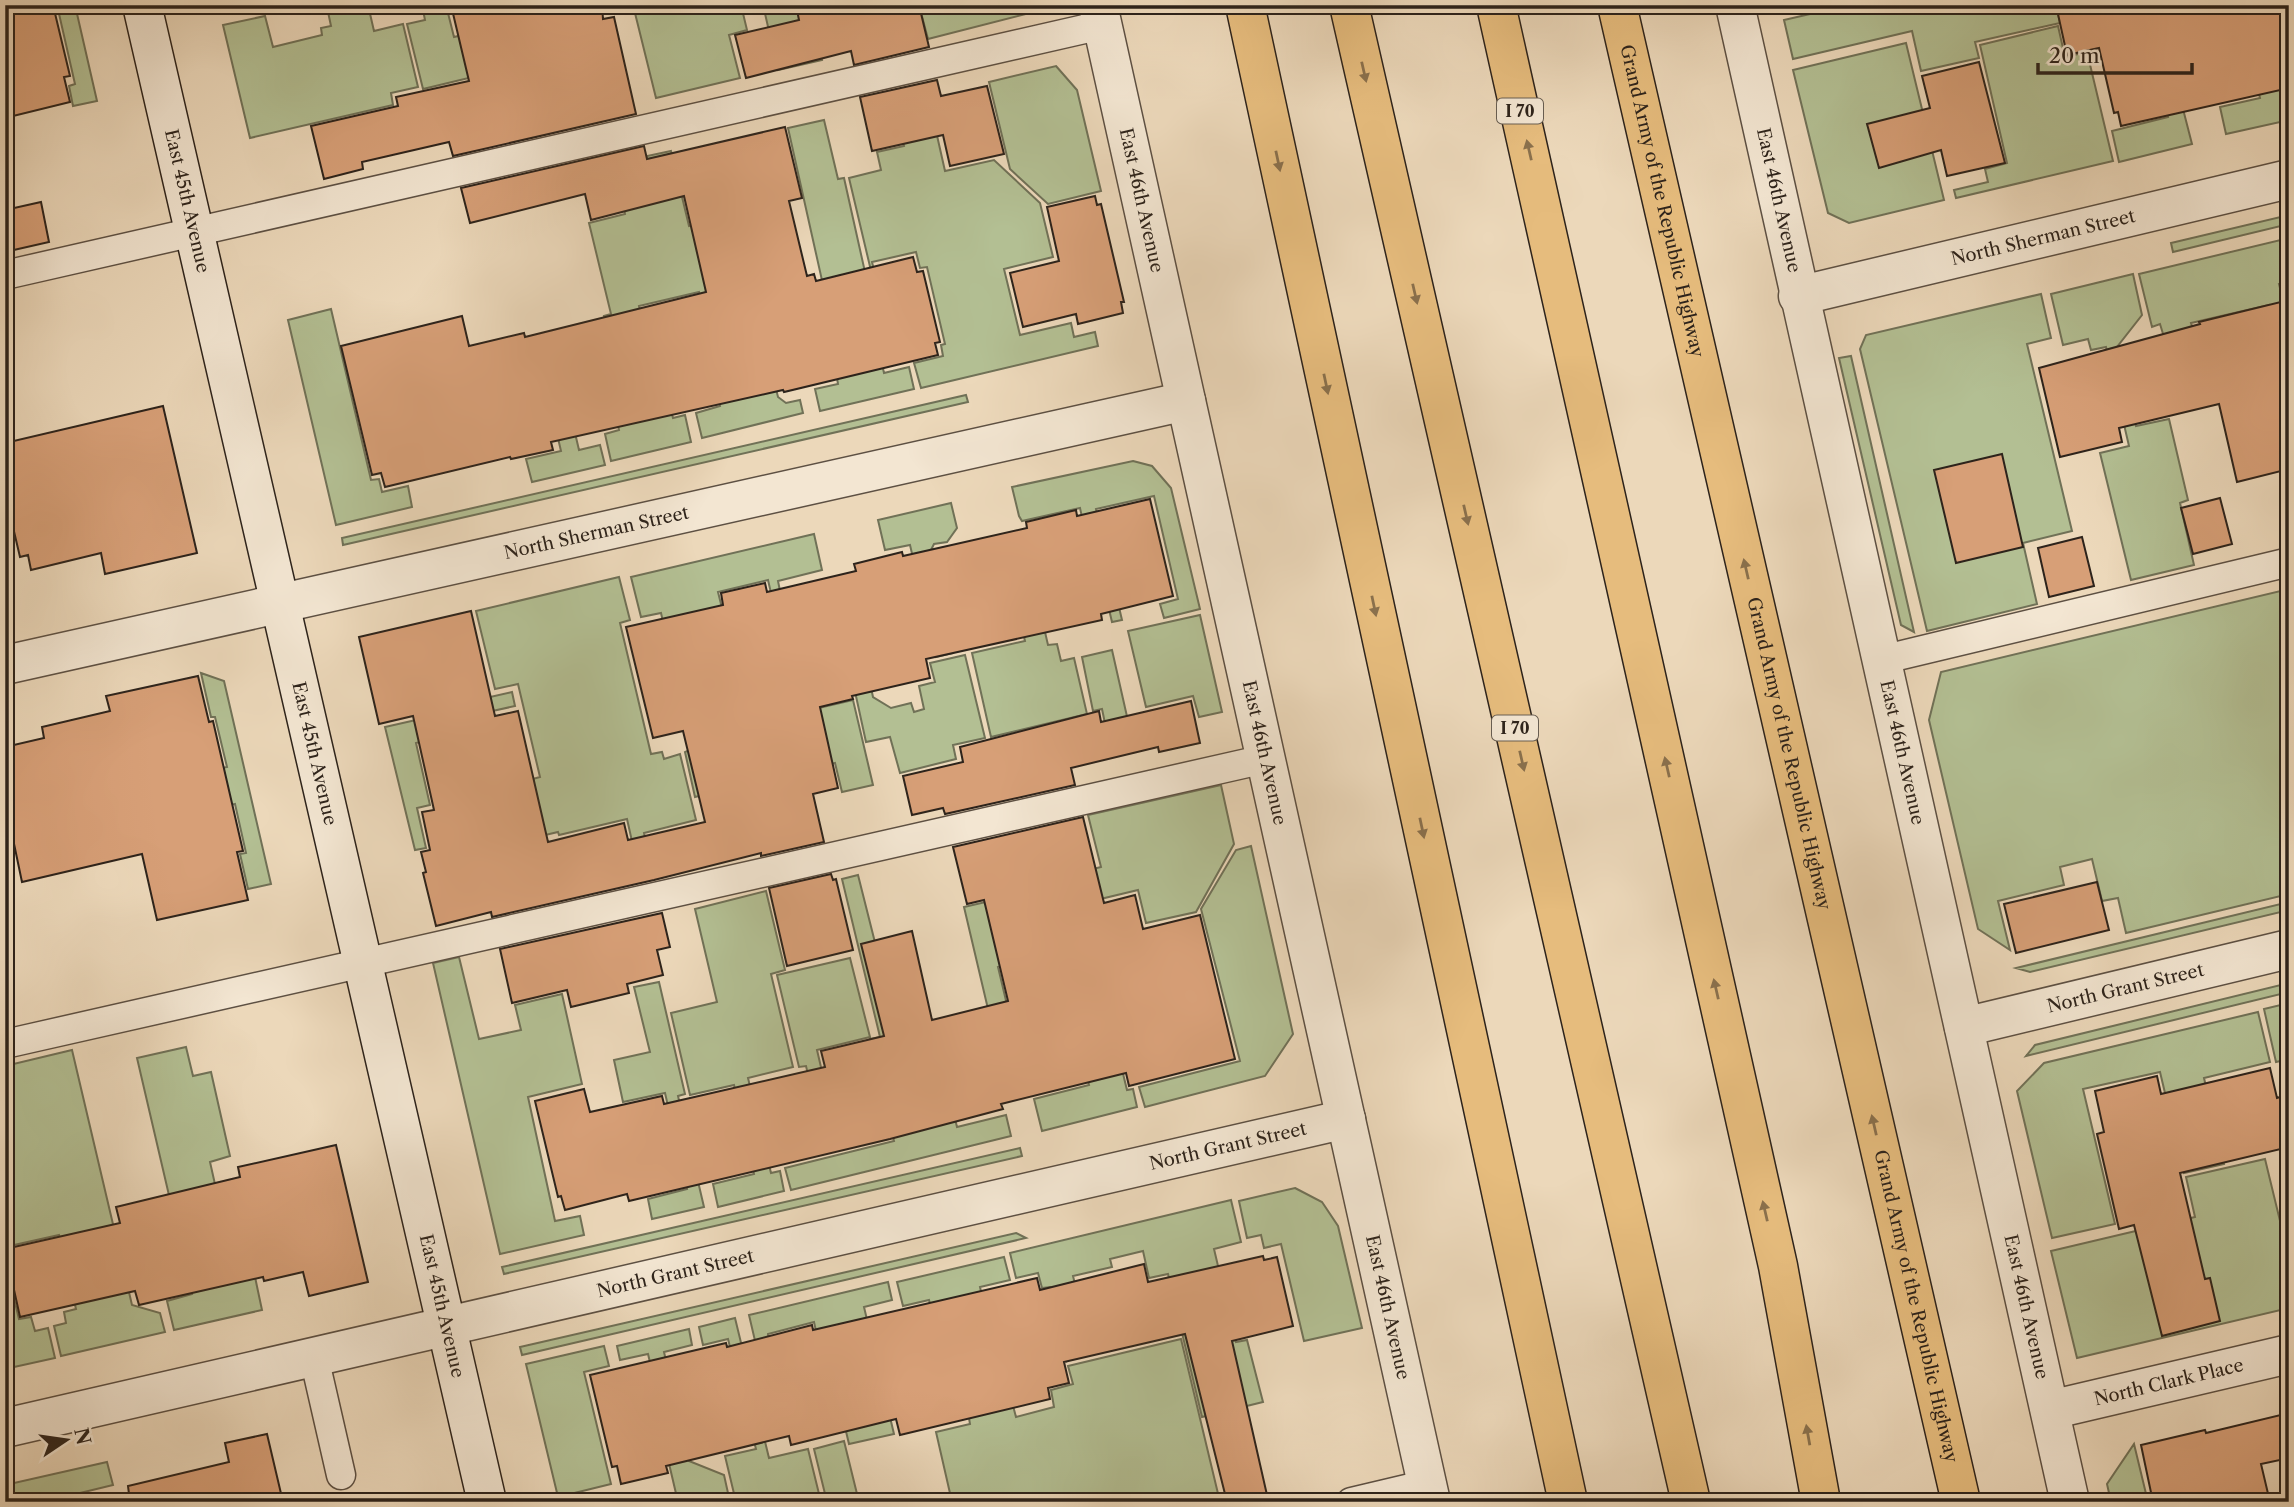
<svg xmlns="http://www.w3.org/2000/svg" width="2294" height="1507" font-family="'Libre Caslon Text',serif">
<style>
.green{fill:#b3bf93;stroke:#707157;stroke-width:2}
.building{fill:#d79f77;stroke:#2d231b;stroke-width:2}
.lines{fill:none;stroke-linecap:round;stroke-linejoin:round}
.lane-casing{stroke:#5d5043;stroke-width:31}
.street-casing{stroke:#5d5043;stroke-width:41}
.secondary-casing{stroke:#2d231b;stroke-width:41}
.highway-casing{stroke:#2d231b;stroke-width:41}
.lane{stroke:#f3e6d2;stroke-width:28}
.street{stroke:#f3e6d2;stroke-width:38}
.secondary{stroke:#f3e6d2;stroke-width:38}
.highway{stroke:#e6bc7d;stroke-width:38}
.oneway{fill:#8a704c}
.labels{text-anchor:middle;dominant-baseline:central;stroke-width:6;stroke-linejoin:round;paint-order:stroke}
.shield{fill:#f3e6d2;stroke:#685e52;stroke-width:2}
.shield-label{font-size:16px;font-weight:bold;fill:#2d231b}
.street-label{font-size:18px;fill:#2d231b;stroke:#f3e6d2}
</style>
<rect width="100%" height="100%" fill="#ecd8ba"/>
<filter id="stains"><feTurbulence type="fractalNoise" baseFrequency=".00286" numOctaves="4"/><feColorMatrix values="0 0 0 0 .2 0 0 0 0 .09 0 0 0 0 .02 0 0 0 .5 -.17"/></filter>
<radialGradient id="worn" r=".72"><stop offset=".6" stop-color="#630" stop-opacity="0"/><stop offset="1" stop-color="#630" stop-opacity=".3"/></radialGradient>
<path class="green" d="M57,5H75L97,101L73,106L69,86L75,84Z
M332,5H368L374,31L403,24L418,87L391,93L393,105L250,138L223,25L265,16L273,47L322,35L321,28L331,26L327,7Z
M422,5H446L454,37L521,21L531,63L423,89L407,24L425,20Z
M633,5H741L747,30L729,35L740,78L656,98Z
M763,5H814L809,8L822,60L778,70Z
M919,5H1061L928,39Z
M1849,5H2056L2060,23L1975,42L1979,58L1921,71L1912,31L1793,59L1784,20Z
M2259,5L2280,91L2289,89V120L2226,134L2220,107L2260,98L2239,10Z
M2058,26L2065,57L2087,52L2113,161L1956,198L1954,190L1988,182L1985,169L2007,163L1980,45Z
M1906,43L1944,200L1849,223L1828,213L1793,70Z
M1056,66L1077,90L1101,191L1048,204L1010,169L989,82Z
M2174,74L2192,144L2119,162L2112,131L2168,117L2165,105Z
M929,100L945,171L994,160L1040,203L1053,257L1004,269L1020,335L1071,323L1074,337L1095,332L1098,346L921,388L914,363L943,356L941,345L945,344L927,267L920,268L916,252L872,262L875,274L872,275L849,178L881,170L877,152L904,146L895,107Z
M824,120L838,179L844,178L867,281L864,283L884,373L909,367L914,389L820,411L815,389L838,384L836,372L842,370L788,128Z
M671,151L689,226L750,211L755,304L778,397L786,403L800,400L803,413L702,438L696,413L720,406L718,396L723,394L699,292L639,306L663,410L670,408L673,418L685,415L691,442L611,461L605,434L619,430L616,416L628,412L604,316L611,314L589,223L625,214L624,208L633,159Z
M2289,215V224L2173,252L2171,243Z
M2289,238V281L2279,284L2289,324V387L2269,305L2191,323L2193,329L2164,337L2160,324L2152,327L2139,274Z
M2133,274L2142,315L2117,347L2136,426L2169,419L2188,500L2180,503L2194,565L2131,580L2100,453L2129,446L2106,347L2091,350L2088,339L2063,345L2051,294Z
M2041,294L2051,338L2027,344L2072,531L2023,543L2037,604L1927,631L1860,349L1866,335Z
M331,309L371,480L379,479L382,492L408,486L412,507L336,525L288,320Z
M552,335L579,450L600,445L605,465L532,482L526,459L561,451L535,339Z
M1851,356L1914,632L1901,625L1839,358Z
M966,395L968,402L343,545L342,538Z
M1133,461L1152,466L1171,488L1200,609L1164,618L1160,604L1178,599L1154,496L1096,509L1122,620L1112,622L1088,520L1083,522L1080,508L1022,521L1019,516L1012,487Z
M951,503L957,528L947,542L934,544L930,552L953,653L936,657L910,545L885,550L878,520Z
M814,534L822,570L778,581L780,591L771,593L768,580L718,592L722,608L736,787L695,797L685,752L692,749L661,613L641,617L631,577Z
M1030,567L1048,645L1057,644L1061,661L1074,658L1087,714L991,737L972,653L1025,641L1009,572Z
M619,577L630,620L620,623L651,754L662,752L664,759L680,754L696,820L644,833L653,873L640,877L627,819L559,835L558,832L507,844L518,783L540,777L518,684L495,689L476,611Z
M2289,589V894L2126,933L2118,898L2102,901L2092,859L2060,867L2064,885L1998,901L2010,950L1978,929L1929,720L1941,672Z
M1200,615L1222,712L1199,717L1193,696L1146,707L1128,631Z
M1112,650L1135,752L1112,757L1102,709L1093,711L1082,657Z
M965,655L985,738L953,745L956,759L900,773L890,737L866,742L854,687L870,683L873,697L891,708L911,703L914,712L924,709L919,686L935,682L930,663Z
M201,673L224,681L271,884L248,889L240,854L246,853L235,804L230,805L222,768L227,767L215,717H211Z
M512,692L515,706L488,712L491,726L416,743L430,805L417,808L426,848L415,850L385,727L469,708L468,702Z
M853,700L873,785L842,792L835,763L813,768L810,710Z
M1221,785L1234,844L1196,912L1146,923L1138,890L1088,902L1081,872L1101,867L1088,815Z
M1251,846L1293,1034L1265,1076L1145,1107L1139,1087L1240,1061L1201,909L1236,850Z
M1074,872L1127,1090L1133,1089L1137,1107L1042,1131L1034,1099L1089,1085L1086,1072Z
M858,875L890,1002L927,1005L957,1127L1006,1115L1011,1136L791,1190L785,1168L894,1141L870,1039L880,1037L842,879Z
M766,891L785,970L771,974L793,1067L748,1078L771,1173L780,1171L784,1191L718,1207L713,1184L754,1174L734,1085L690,1095L671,1013L717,1002L695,909Z
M1016,895L1031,959L998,967L1023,1072L1004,1077L964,907Z
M2289,902V910L2030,972L2016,968Z
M459,957L479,1039L521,1030L515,1005L562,994L582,1084L528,1097L555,1221L580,1216L584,1235L500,1254L433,963Z
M850,958L870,1037L817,1050L840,1149L827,1153L806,1066L799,1067L777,975Z
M659,982L685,1094L678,1096L704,1207L652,1219L648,1199L687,1189L665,1093L623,1102L614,1060L650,1052L634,987Z
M2289,983V992L2026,1056L2035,1045Z
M2289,1003V1059L2276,1062L2264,1009Z
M2258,1012L2270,1062L2204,1078L2224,1164L2184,1173L2160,1072L2083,1089L2115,1224L2052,1238L2017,1091L2044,1063Z
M186,1047L193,1076L211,1072L230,1156L210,1162L227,1238L255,1277L262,1310L174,1330L167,1301L192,1294L137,1058Z
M72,1050L132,1305L160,1313L165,1332L61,1356L54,1326L66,1323L64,1312L76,1309L59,1235L5,1247V1066Z
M1020,1148L1022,1156L504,1274L502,1267Z
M2265,1159L2289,1258V1308L2077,1358L2051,1251L2195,1217L2186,1177Z
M1295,1188L1322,1202L1338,1226L1362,1328L1304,1341L1281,1244L1264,1248L1261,1235L1247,1238L1239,1201Z
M1231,1200L1241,1242L1214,1249L1236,1342L1247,1340L1263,1402L1202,1417L1168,1274L1149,1278L1143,1251L1110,1259L1112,1267L1073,1276L1084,1321L1067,1360L1050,1287L1042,1288L1038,1273L1016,1278L1010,1253Z
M1016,1233L1026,1238L522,1355L520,1347Z
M1004,1257L1010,1280L980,1287L983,1300L932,1312L929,1300L903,1306L897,1282Z
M5,1261L19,1319L31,1317L35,1331L48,1328L55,1358L5,1369Z
M888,1282L892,1300L864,1307L894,1434L849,1444L822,1330L816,1331L814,1322L768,1334L777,1435L749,1315Z
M735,1318L769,1458L808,1449L821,1502H736L725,1456L756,1449L728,1339L703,1345L699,1327Z
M689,1329L692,1345L664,1352L689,1461L724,1475L730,1502H678L667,1455L672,1454L648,1354L620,1360L617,1346Z
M1181,1339L1220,1502H1019L1018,1498L1001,1502H952L936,1432L970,1424L968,1412L1012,1402L1016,1417L1054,1407L1051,1390L1073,1384L1068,1366Z
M604,1346L609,1366L584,1372L611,1484L558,1497L526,1364Z
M844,1441L859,1502H827L814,1449Z
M2134,1444L2148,1502H2111L2107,1484Z
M107,1462L113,1485L43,1502H5V1485Z"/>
<path class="building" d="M5,5H53L70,76L64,77L70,102L5,118Z
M451,5H602L603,19L614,17L636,114L453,156L449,142L362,162L363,169L324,179L311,126L398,106L396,97L469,81Z
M796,5H919L929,47L854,65L851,51L746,78L735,35L799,20Z
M2056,5H2289V88L2121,126L2118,112L2114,113L2099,48L2067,55Z
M1979,62L2005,163L1947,176L1941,150L1879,168L1867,124L1930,108L1922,76Z
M937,80L941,96L987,86L1004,154L950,166L943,135L872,151L860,97Z
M785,127L802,198L789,201L807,276L814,274L816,281L913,257L917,272L923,271L940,342L935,343L938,355L784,392L783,390L551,442L553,450L511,459L510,457L385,487L381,473L372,475L341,346L462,316L469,346L524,333L525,337L706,292L684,196L591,220L585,194L470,223L461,188L644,146L647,159Z
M1095,196L1097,205L1101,204L1124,302H1121L1123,313L1078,324L1076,314L1023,327L1010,273L1059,261L1047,207Z
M41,202L49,242L5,252V210Z
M2289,300V469L2237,482L2219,404L2119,428L2122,442L2060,457L2039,368L2200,324L2199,322Z
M163,406L197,553L105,574L101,553L31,570L28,555L20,557L5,493V443Z
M2002,454L2023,547L1956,563L1934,470Z
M2220,498L2232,544L2193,554L2181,508Z
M1150,499L1173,596L1101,614L1102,620L926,659L930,678L852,696L853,699L820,707L838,788L813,794L824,842L761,856V853L654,880L492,917L491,912L436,926L423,873L426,872L421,852L430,850L422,812L434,810L413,716L379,724L359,637L471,611L495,716L518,711L548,842L624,823L628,840L705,822L683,731L653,738L626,627L723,605L721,593L765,583L767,592L856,571L854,564L902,552L903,556L1027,528L1026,522L1076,510L1077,516Z
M2082,537L2094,586L2049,597L2038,548Z
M198,676L209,722L213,721L243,851L237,852L248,900L157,920L142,854L22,882L13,839L5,841V747L44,738L42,727L110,711L106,696Z
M1191,701L1200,743L1159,752L1158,747L1071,768L1075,785L945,814L943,808L912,815L903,776L963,762L960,747L1099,711L1101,722Z
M1083,817L1104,903L1135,895L1143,929L1200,915L1235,1059L1129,1086L1126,1073L1001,1104L1003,1109L890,1139L629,1201L627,1194L565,1210L561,1196L558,1197L535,1101L584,1089L590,1112L662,1096L664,1104L825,1067L821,1051L884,1036L861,944L912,931L932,1020L1008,1001L984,900L967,904L953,847Z
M831,874L833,880L836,879L853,950L787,966L769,888Z
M2097,882L2109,930L2016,953L2004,904Z
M662,913L670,947L657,950L663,975L627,984L629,993L571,1007L567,990L512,1003L500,949Z
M2270,1068L2277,1098L2283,1096L2289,1121V1147L2180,1173L2205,1279L2210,1278L2220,1321L2162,1336L2134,1225L2119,1229L2097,1134L2104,1132L2095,1091L2157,1076L2161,1094Z
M336,1145L368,1282L309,1296L303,1272L264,1281L263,1277L139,1305L135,1291L20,1317L5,1249L120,1223L116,1207L240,1177L238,1167Z
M1263,1256L1264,1260L1277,1257L1293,1326L1232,1341L1267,1495L1239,1502H1227L1185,1334L1064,1362L1069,1383L1048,1388L1050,1399L900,1435L896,1419L791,1445L789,1436L666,1466L668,1473L621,1484L617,1466L612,1467L590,1375L726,1343L727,1347L812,1325L813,1330L1037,1278L1040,1290L1144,1264L1148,1282Z
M2289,1413V1458L2261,1464L2270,1502H2153L2141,1445L2205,1430L2206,1433Z
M267,1434L283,1502H130L128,1486L229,1462L225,1443Z"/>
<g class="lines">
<g class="lane-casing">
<path id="lane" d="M5,275L1102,25
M1881,660L2289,562
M5,1044L1265,759
M314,1357L341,1475
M1351,1502L1427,1484"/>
</g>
<g class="street-casing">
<g id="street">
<path id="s1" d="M1098,5L1431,1502"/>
<path id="s2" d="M1735,5L2070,1502"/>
<path id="s3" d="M1798,296L2289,179"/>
<path id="s4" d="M5,665L1186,401"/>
<path id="s5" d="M1964,1027L2289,949"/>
<path id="s6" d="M2050,1410L2289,1354"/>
<path id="s7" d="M5,1428L1346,1119"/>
</g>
</g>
<g class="secondary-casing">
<g id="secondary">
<path id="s8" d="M142,5L487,1502"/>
</g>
</g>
<g class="highway-casing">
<g id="highway">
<path d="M1245,5L1568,1502"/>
<path d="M1349,5L1691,1502"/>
<path d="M1496,5L1778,1266L1821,1502"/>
<path id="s9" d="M1617,5L1961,1502"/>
</g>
</g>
<use href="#lane" class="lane"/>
<use href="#street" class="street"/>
<use href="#secondary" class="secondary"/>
<use href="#highway" class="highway"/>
</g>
<defs><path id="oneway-solid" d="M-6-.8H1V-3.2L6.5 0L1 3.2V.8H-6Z" transform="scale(1.75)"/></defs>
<g class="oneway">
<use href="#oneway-solid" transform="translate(1364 72) rotate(77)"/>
<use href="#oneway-solid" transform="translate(1529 150) rotate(-103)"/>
<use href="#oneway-solid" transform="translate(1278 161) rotate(78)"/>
<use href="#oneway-solid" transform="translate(1415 294) rotate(77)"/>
<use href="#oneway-solid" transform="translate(1326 384) rotate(78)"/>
<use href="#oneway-solid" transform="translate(1466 515) rotate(77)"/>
<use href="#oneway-solid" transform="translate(1746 569) rotate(-103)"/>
<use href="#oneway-solid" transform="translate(1374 606) rotate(78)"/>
<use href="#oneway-solid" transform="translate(1522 761) rotate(77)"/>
<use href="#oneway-solid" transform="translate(1667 767) rotate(-103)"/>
<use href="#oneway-solid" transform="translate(1422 828) rotate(78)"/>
<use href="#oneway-solid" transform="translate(1716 989) rotate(-103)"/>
<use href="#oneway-solid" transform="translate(1874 1125) rotate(-103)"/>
<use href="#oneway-solid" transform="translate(1765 1211) rotate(-103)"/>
<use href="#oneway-solid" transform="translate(1808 1435) rotate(-100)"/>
</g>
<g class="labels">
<g class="shield">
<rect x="1497" y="98.5" width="46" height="25" rx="5"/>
<rect x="1492" y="715.5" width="46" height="25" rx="5"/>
</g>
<g class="shield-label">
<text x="1520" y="111">I 70</text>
<text x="1515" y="728">I 70</text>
</g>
<g class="street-label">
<text stroke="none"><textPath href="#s1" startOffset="200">East 46th Avenue</textPath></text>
<text stroke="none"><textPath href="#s2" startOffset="200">East 46th Avenue</textPath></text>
<text stroke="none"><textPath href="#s8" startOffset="201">East 45th Avenue</textPath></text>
<text stroke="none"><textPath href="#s9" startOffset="201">Grand Army of the Republic Highway</textPath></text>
<text stroke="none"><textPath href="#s3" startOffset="252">North Sherman Street</textPath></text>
<text stroke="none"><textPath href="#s4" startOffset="606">North Sherman Street</textPath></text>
<text stroke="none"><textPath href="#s1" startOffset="766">East 46th Avenue</textPath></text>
<text stroke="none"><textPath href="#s8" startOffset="768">East 45th Avenue</textPath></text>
<text stroke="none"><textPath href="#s9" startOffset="768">Grand Army of the Republic Highway</textPath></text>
<text stroke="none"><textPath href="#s2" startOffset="766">East 46th Avenue</textPath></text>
<text stroke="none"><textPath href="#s5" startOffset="166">North Grant Street</textPath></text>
<text stroke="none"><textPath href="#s7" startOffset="1255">North Grant Street</textPath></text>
<text stroke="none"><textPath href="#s7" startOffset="688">North Grant Street</textPath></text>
<text stroke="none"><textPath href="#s8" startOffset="1335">East 45th Avenue</textPath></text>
<text stroke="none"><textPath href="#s9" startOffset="1335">Grand Army of the Republic Highway</textPath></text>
<text stroke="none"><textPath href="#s1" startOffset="1334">East 46th Avenue</textPath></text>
<text stroke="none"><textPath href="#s2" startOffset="1334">East 46th Avenue</textPath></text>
<text stroke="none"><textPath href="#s6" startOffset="122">North Clark Place</textPath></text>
</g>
</g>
<rect width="2294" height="1507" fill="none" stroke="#ecd8ba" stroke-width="28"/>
<rect x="7" y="7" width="2280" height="1493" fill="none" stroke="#2d231b" stroke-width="3.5"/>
<rect x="14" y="14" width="2266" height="1479" fill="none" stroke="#2d231b" stroke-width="2"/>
<g transform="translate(66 1440) rotate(77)" stroke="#f3e6d2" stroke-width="5" paint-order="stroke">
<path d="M0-5L12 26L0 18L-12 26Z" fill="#2d231b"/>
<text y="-10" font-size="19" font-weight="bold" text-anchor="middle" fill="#2d231b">N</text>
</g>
<path d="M2038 63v10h154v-10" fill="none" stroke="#2d231b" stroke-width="3.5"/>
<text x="2049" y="63" font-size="21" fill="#2d231b" stroke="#f3e6d2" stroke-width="5" paint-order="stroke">20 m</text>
<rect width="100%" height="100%" filter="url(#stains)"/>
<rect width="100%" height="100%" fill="url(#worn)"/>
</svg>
